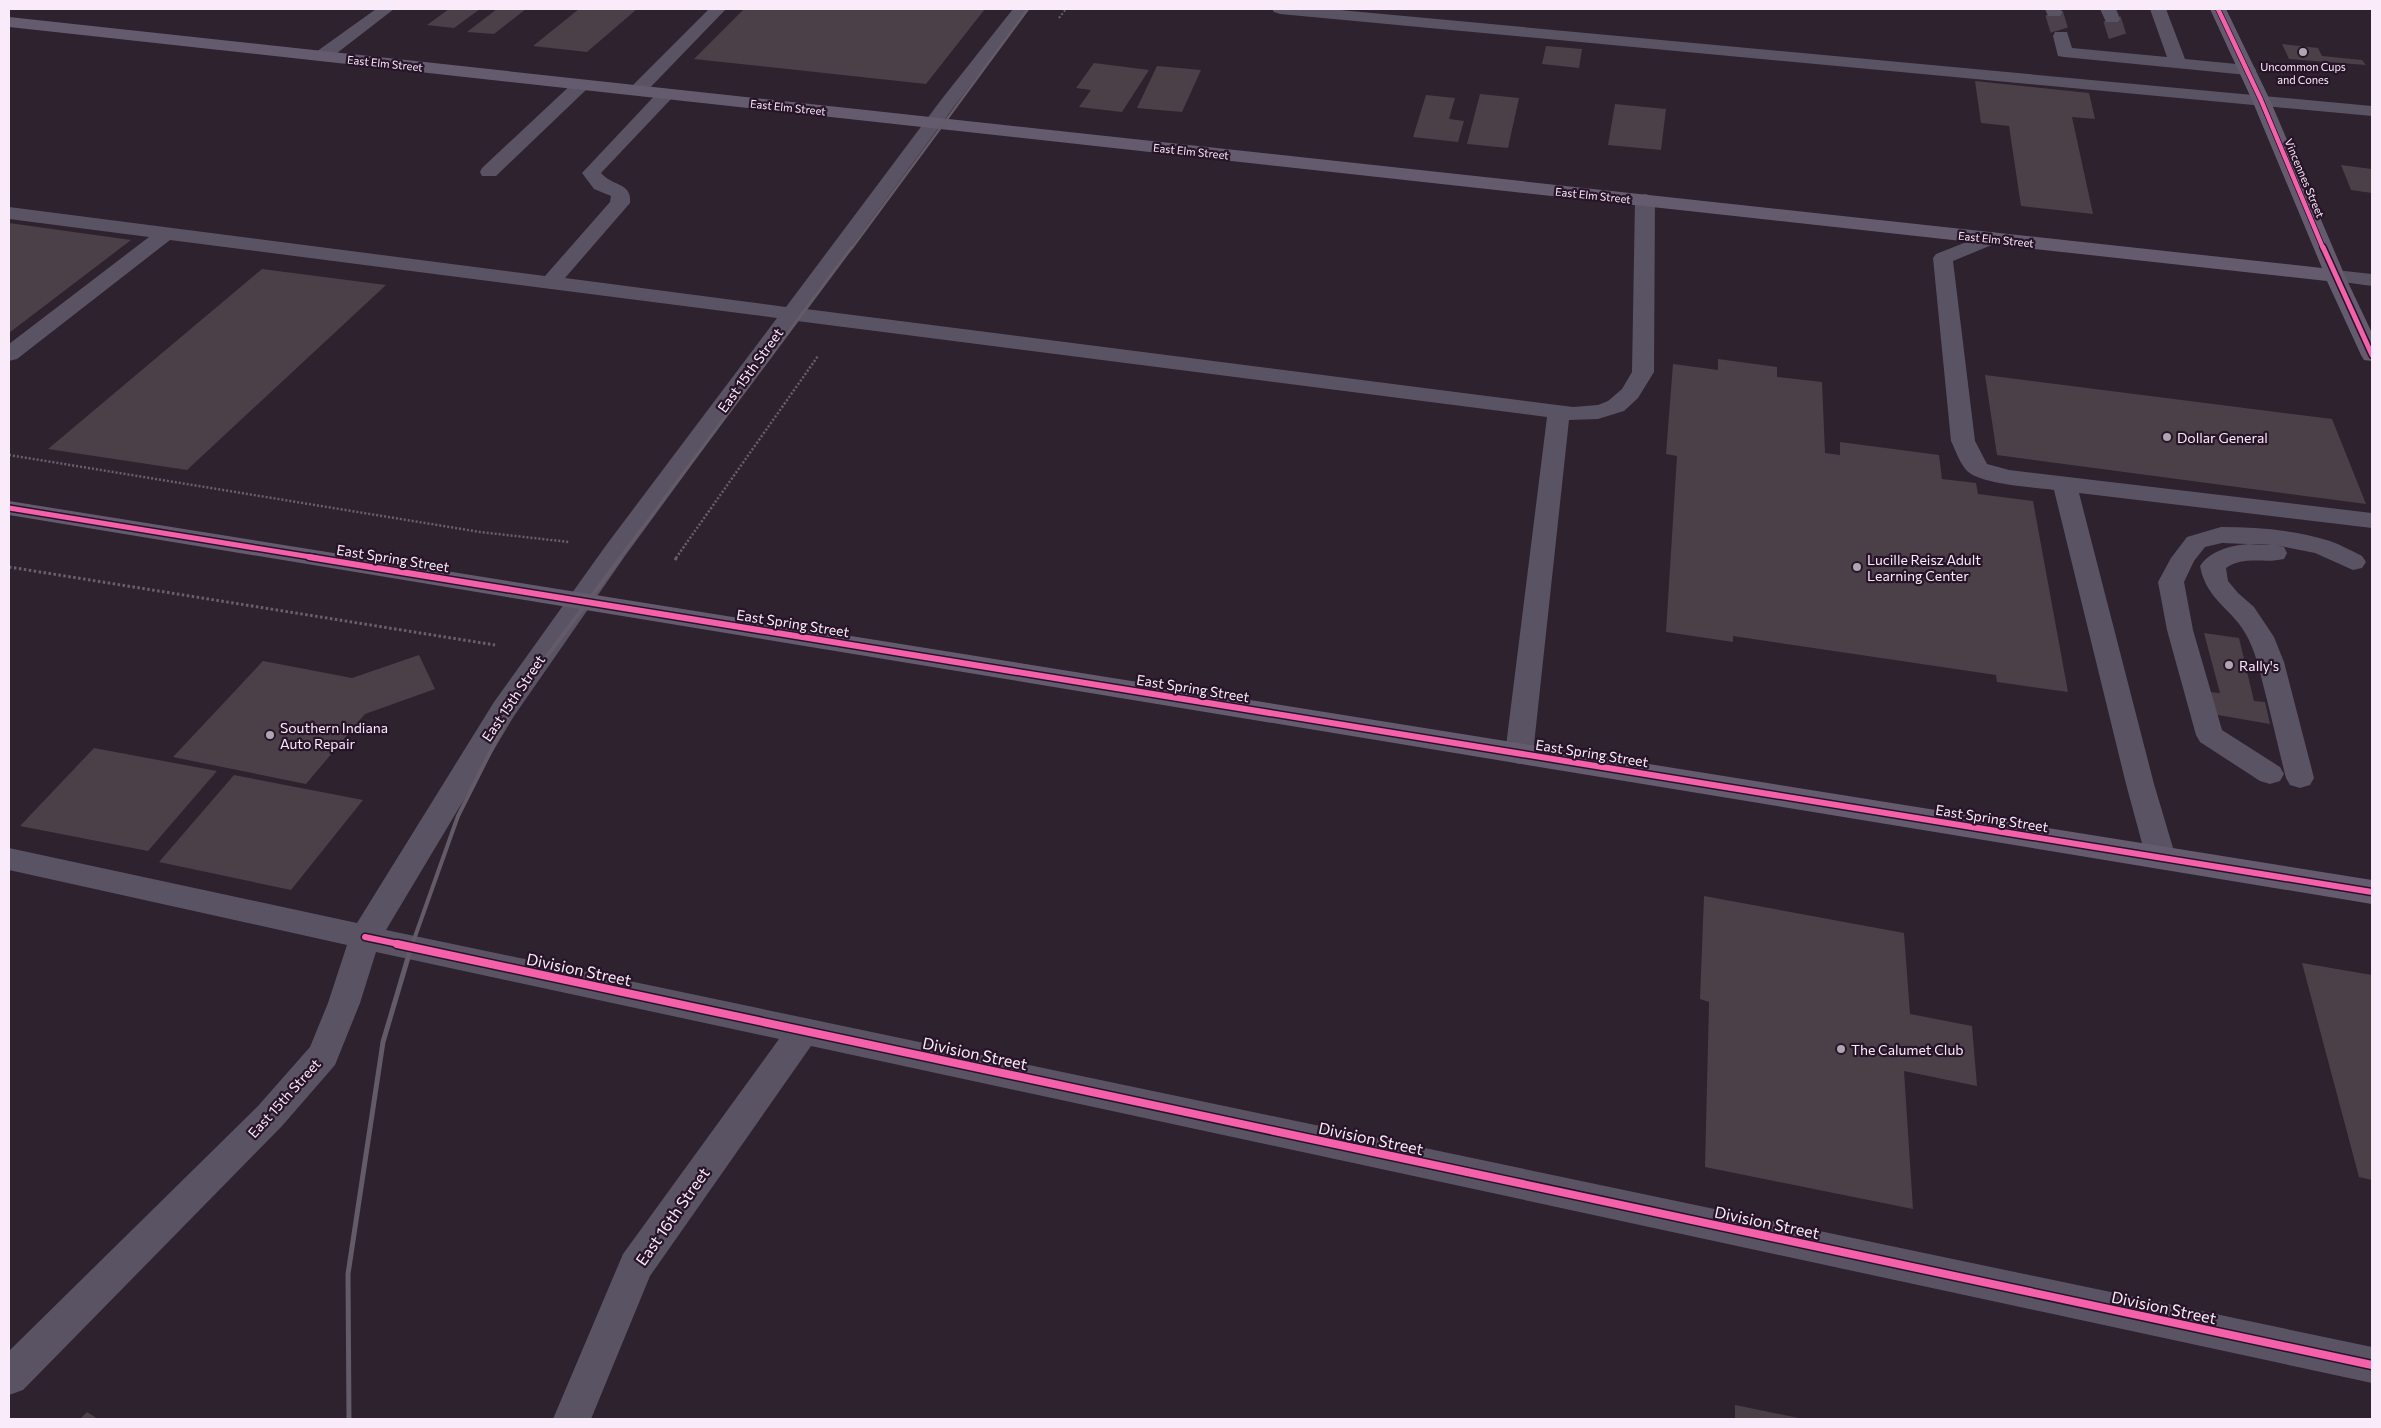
<svg xmlns="http://www.w3.org/2000/svg" width="2381" height="1428" font-family="Commissioner,sans-serif">
<style>
.building{fill:#4b4048}
.lines{fill:none;stroke-linecap:round;stroke-linejoin:round}
.minor-tunnel{stroke:#4c404d;stroke-width:18;stroke-dasharray:18 9;stroke-linecap:butt}
.path-far2{stroke:#68616d;stroke-width:2;stroke-dasharray:2 2;stroke-linecap:butt}
.path-far1{stroke:#68616d;stroke-width:2.5;stroke-dasharray:2 2;stroke-linecap:butt}
.path{stroke:#68616d;stroke-width:3;stroke-dasharray:2.5 2.5;stroke-linecap:butt}
.minor{fill:#5a5364;fill-rule:evenodd}
.major{fill:#645b6f;fill-rule:evenodd}
.rail-far3{stroke:#635b67;stroke-width:2.5}
.rail-far2{stroke:#635b67;stroke-width:3}
.rail-far1{stroke:#635b67;stroke-width:4}
.rail{stroke:#635b67;stroke-width:5}
.cycleway-far3-casing{stroke:#281429;stroke-width:6}
.cycleway-far2-casing{stroke:#281429;stroke-width:8}
.cycleway-far1-casing{stroke:#281429;stroke-width:9}
.cycleway-casing{stroke:#281429;stroke-width:11}
.cycleway-far3{stroke:#f560ab;stroke-width:4.5}
.cycleway-far2{stroke:#f560ab;stroke-width:5}
.cycleway-far1{stroke:#f560ab;stroke-width:6}
.cycleway{stroke:#f560ab;stroke-width:8}
.poi-dot{fill:#b2a5b3;stroke:#281429;stroke-width:2}
.labels{text-anchor:middle;dominant-baseline:central;stroke-width:4.5;stroke-linejoin:round;paint-order:stroke}
.far-street-label{font-size:11px;fill:#faebfa;stroke:#281429}
.far-poi-label{font-size:11px;fill:#faebfa;stroke:#281429}
.street-label{font-size:14px;fill:#faebfa;stroke:#281429}
.poi-label{font-size:14px;fill:#faebfa;stroke:#281429;text-anchor:start}
.near-street-label{font-size:16px;fill:#faebfa;stroke:#281429}
</style>
<rect width="100%" height="100%" fill="#2d222e"/>
<path class="building" d="M449,9H480L454,28L427,25Z
M497,9H526L494,34L467,32Z
M579,9H637L587,52L533,46Z
M744,9H985L926,84L694,59Z
M2282,44L2318,48L2322,56L2362,60L2366,65L2289,59Z
M1546,46L1582,49L1579,68L1542,64Z
M1094,63L1149,70L1122,112L1079,107L1091,90L1076,88Z
M1157,66L1201,70L1182,112L1137,108Z
M1975,81L2089,93L2095,119L2072,117L2093,214L2021,206L2009,126L1981,123Z
M1480,94L1519,98L1508,148L1467,144Z
M1426,95L1455,98L1449,119L1464,121L1458,142L1413,137Z
M1615,104L1666,109L1661,150L1608,145Z
M2341,165L2372,169V193L2351,190Z
M9,223L131,240L9,333Z
M262,269L386,285L187,470L48,449Z
M1718,359L1777,367V377L1822,382L1825,453L1840,455V442L1939,455L1942,479L1976,483L1978,494L2033,501L2068,692L1997,682L1996,675L1733,636V642L1666,632L1677,456L1666,454L1673,364L1718,370Z
M1985,375L2332,419L2366,504L1997,455Z
M2204,633L2239,638L2254,701L2265,702L2270,724L2212,714L2208,692L2220,693Z
M419,655L435,689L365,714L306,784L173,757L263,661L352,678Z
M94,748L217,771L148,851L20,826Z
M234,775L363,800L291,890L159,862Z
M1704,896L1904,933L1910,1014L1972,1026L1977,1086L1904,1071L1913,1209L1705,1167L1709,1002L1700,999Z
M2302,963L2372,975V1180L2359,1177Z
M1735,1405L1799,1418V1419H1735Z
M87,1412L98,1419H80Z"/>
<g class="lines">
<path class="minor-tunnel" d="M2054,13L2061,36
M2112,19L2119,41"/>
<path class="path-far2" d="M1059,18L1066,9"/>
<path class="path-far1" d="M9,455L480,532L569,542
M676,558L818,356"/>
<path class="path" d="M675,560L677,557
M9,567L495,645"/>
<path class="minor" d="M376,9H394L328,60H316L314,56L316,52Z
M709,9H726L643,95H631L628,91L631,87Z
M1013,9H1029L953,108L806,309L1573,407L1598,405L1608,401L1622,389L1632,372L1635,200L1638,196L1645,194L1652,196L1655,200L1654,372L1638,398L1624,411L1598,419L1569,420L1533,754L1529,761L1519,764L1509,761L1505,754L1547,417L797,321L625,556L514,716L386,930L2372,1347V1383L811,1046L650,1276L591,1419H553L623,1254L779,1039L376,952L360,1003L335,1065L282,1126L23,1390L9,1395V1351L258,1106L310,1047L328,1003L347,945L9,870V848L357,923L494,702L607,544L777,318L170,240L17,359L9,361V344L149,237L9,219V207L545,276L610,202L611,196L594,189L582,173L660,90H672L675,94L672,98L601,173C613,187 632,182 630,203L565,278L786,307L941,100Z
M1272,9H1329L2372,106V116L1280,14L1274,12Z
M2045,9H2061L2062,13L2060,16H2048Z
M2100,9H2116L2120,19L2118,22H2106Z
M2150,9H2166L2185,59L2247,65L2253,66L2256,70L2253,74L2247,75L2064,57L2058,56L2053,36L2055,32H2067L2072,48L2167,57Z
M581,80L587,81L590,85L587,89L496,176H482L480,172L482,168L575,81Z
M1992,232L1999,234L2002,238L1999,242L1953,261L1975,441L1987,464L2009,470L2372,513V528L2079,493L2154,784L2176,858L2172,866L2161,869L2150,866L2146,858L2126,784L2054,490C2032,487 1990,485 1971,474C1961,468 1956,451 1951,441L1933,258L1936,254Z
M2335,270L2372,274V286L2328,280L2325,276L2328,272Z
M2221,527C2258,527 2295,530 2330,541C2341,545 2352,551 2362,556L2366,562L2362,568L2353,570L2315,553L2275,545L2284,547L2287,553L2284,559C2264,564 2245,555 2226,568L2228,581L2238,593L2254,607L2274,637L2284,662L2314,778L2310,785L2300,788L2290,785L2286,778C2279,751 2273,723 2266,696C2261,677 2257,656 2248,638C2233,608 2207,602 2200,566C2214,545 2248,542 2271,545L2222,543L2205,547L2194,561L2184,582L2193,630L2222,730L2280,767L2284,774L2280,781L2270,784L2260,781L2200,742L2196,735L2167,630L2158,582L2171,558L2187,537Z"/>
<path class="major" d="M2210,9H2226L2270,100L2345,276L2372,333V361L2364,360L2361,355L2327,281L9,27V17L2322,268L2252,100Z
M9,501L2372,880V904L9,515Z"/>
<path class="rail-far3" d="M852,248L1028,9"/>
<path class="rail-far2" d="M620,558L852,247"/>
<path class="rail-far1" d="M412,945L458,816L521,691L621,557"/>
<path class="rail" d="M349,1419L348,1274L383,1042L412,944"/>
<g class="cycleway-far3-casing">
<path id="cycleway-far3" d="M2218,9L2261,100L2323,248"/>
</g>
<g class="cycleway-far2-casing">
<path id="cycleway-far2" d="M2323,247L2372,355
M9,508L317,558"/>
</g>
<g class="cycleway-far1-casing">
<path id="cycleway-far1" d="M309,557L2372,892
M365,937L403,945"/>
</g>
<g class="cycleway-casing">
<path id="cycleway" d="M397,944L2372,1365"/>
</g>
<use href="#cycleway-far3" class="cycleway-far3"/>
<use href="#cycleway-far2" class="cycleway-far2"/>
<use href="#cycleway-far1" class="cycleway-far1"/>
<use href="#cycleway" class="cycleway"/>
</g>
<g class="poi-dot">
<circle cx="2303" cy="52" r="5"/>
<circle cx="2167" cy="437" r="5"/>
<circle cx="1857" cy="567" r="5"/>
<circle cx="2229" cy="665" r="5"/>
<circle cx="270" cy="735" r="5"/>
<circle cx="1841" cy="1049" r="5"/>
</g>
<g class="labels">
<g class="far-street-label">
<text transform="translate(385 63) rotate(6)">East Elm Street</text>
<text transform="translate(788 107) rotate(6)">East Elm Street</text>
<text transform="translate(1191 151) rotate(6)">East Elm Street</text>
<text transform="translate(2305 178) rotate(67)">Vincennes Street</text>
<text transform="translate(1593 195) rotate(6)">East Elm Street</text>
<text transform="translate(1996 239) rotate(6)">East Elm Street</text>
</g>
<g class="far-poi-label">
<text x="2303" y="66">Uncommon Cups<tspan x="2303" dy="13">and Cones</tspan></text>
</g>
<g class="street-label">
<text transform="translate(750 370) rotate(-54)">East 15th Street</text>
<text transform="translate(393 558) rotate(9)">East Spring Street</text>
<text transform="translate(793 623) rotate(9)">East Spring Street</text>
<text transform="translate(1193 688) rotate(9)">East Spring Street</text>
<text transform="translate(513 698) rotate(-56)">East 15th Street</text>
<text transform="translate(1592 753) rotate(9)">East Spring Street</text>
<text transform="translate(1992 818) rotate(9)">East Spring Street</text>
<text transform="translate(284 1098) rotate(-48)">East 15th Street</text>
</g>
<g class="poi-label">
<text x="2177" y="437">Dollar General</text>
<text x="1867" y="559">Lucille Reisz Adult<tspan x="1867" dy="16">Learning Center</tspan></text>
<text x="2239" y="665">Rally's</text>
<text x="280" y="727">Southern Indiana<tspan x="280" dy="16">Auto Repair</tspan></text>
<text x="1851" y="1049">The Calumet Club</text>
</g>
<g class="near-street-label">
<text transform="translate(579 969) rotate(12)">Division Street</text>
<text transform="translate(975 1053) rotate(12)">Division Street</text>
<text transform="translate(1371 1138) rotate(12)">Division Street</text>
<text transform="translate(672 1216) rotate(-55)">East 16th Street</text>
<text transform="translate(1767 1222) rotate(12)">Division Street</text>
<text transform="translate(2164 1307) rotate(12)">Division Street</text>
</g>
</g>
<rect width="2381" height="1428" fill="none" stroke="#faebfa" stroke-width="20"/>
</svg>
